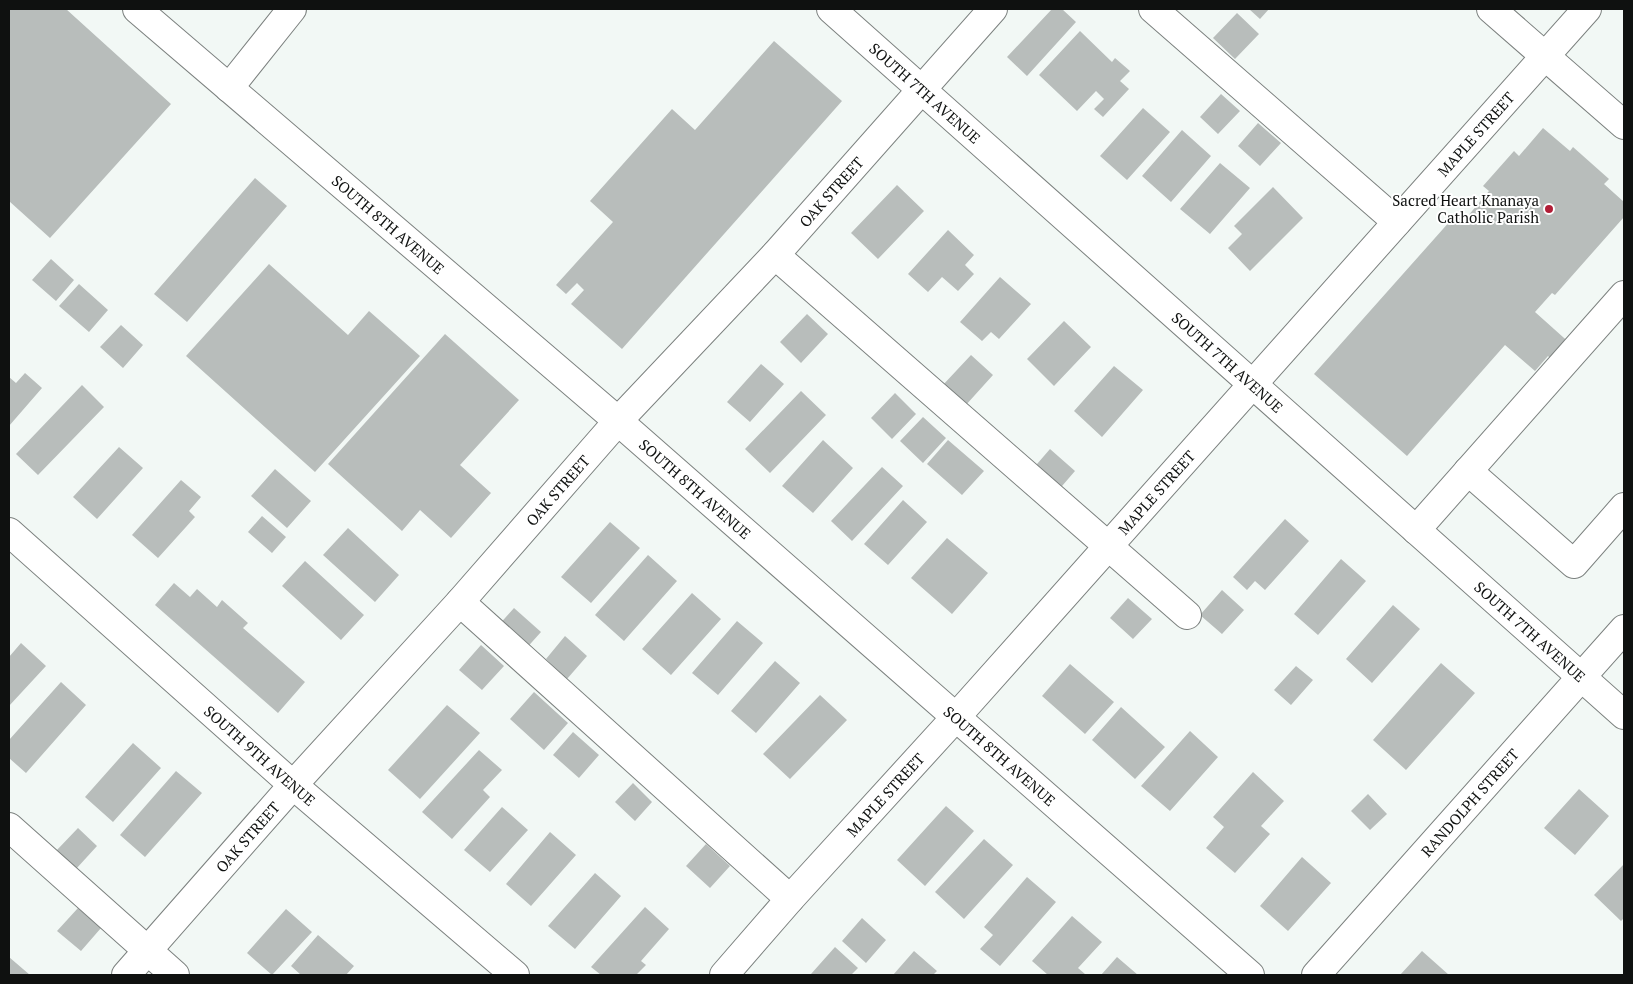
<svg xmlns="http://www.w3.org/2000/svg" width="1633" height="984" font-family="'PT Serif',serif">
<style>
.building{fill:#b8bdbb}
.lines{fill:none;stroke-linecap:round;stroke-linejoin:round}
.minor-casing{stroke:#7c817f;stroke-width:30}
.minor{stroke:#fff;stroke-width:28}
.poi-dot{fill:#b11e37;stroke:#fff;stroke-width:2}
.labels{text-anchor:middle;dominant-baseline:central;stroke-width:4;stroke-linejoin:round;paint-order:stroke}
.street-label{font-size:15px;fill:#0f1110;stroke:#fff}
.poi-label{font-size:15px;fill:#0f1110;stroke:#fff;text-anchor:end}
</style>
<rect width="100%" height="100%" fill="#f2f8f5"/>
<path class="building" d="M9,9H66L171,104L50,238L9,201Z
M1052,9H1062L1076,22L1027,76L1007,57Z
M1249,9H1269L1260,19Z
M1237,13L1259,34L1235,59L1213,38Z
M1080,31L1112,62L1115,58L1130,71L1120,81L1129,89L1103,117L1094,109L1104,99L1096,91L1077,111L1039,75Z
M774,41L842,101L622,349L571,304L584,290L577,283L566,294L556,285L613,222L590,201L672,109L695,130Z
M1221,94L1240,111L1218,134L1200,117Z
M1143,108L1170,132L1127,180L1100,156Z
M1258,123L1281,143L1260,166L1238,146Z
M1543,128L1570,151L1573,147L1609,179L1604,184L1624,202V217L1555,295L1552,293L1535,312L1573,346L1557,365L1548,356L1535,371L1505,345L1407,456L1314,374L1459,211L1467,217L1489,191L1483,186L1514,151L1519,156Z
M1182,130L1211,156L1171,202L1142,176Z
M1220,163L1250,188L1210,234L1180,209Z
M255,178L287,206L187,322L154,294Z
M897,185L924,211L878,259L851,233Z
M1273,187L1303,218L1250,271L1228,248L1242,234L1234,226Z
M948,230L974,255L965,265L974,274L958,291L942,277L928,292L908,274Z
M51,259L74,280L56,301L32,280Z
M269,264L348,335L369,311L420,356L315,472L186,356Z
M1000,277L1031,304L999,339L991,332L982,341L960,322Z
M79,284L108,310L89,332L59,306Z
M807,314L828,334L801,363L780,342Z
M1064,321L1091,347L1054,386L1027,359Z
M121,325L143,345L123,368L100,347Z
M445,334L519,400L460,465L491,493L451,538L420,510L402,531L328,464Z
M971,355L993,375L965,406L942,386Z
M761,364L784,384L750,422L727,402Z
M1114,366L1143,390L1102,437L1074,411Z
M25,373L42,388L9,426V377L16,383Z
M82,385L104,407L38,475L16,454Z
M801,391L826,415L770,473L745,449Z
M895,393L916,414L892,439L871,418Z
M923,417L946,438L923,463L900,441Z
M823,440L853,468L813,513L782,486Z
M948,440L984,471L962,495L927,464Z
M119,447L143,468L97,519L73,497Z
M1050,449L1075,471L1056,493L1031,471Z
M882,467L903,486L852,541L831,521Z
M275,469L311,501L287,528L251,496Z
M181,480L201,497L189,511L195,517L158,558L132,535Z
M903,500L927,522L888,565L864,544Z
M262,516L286,537L272,553L248,532Z
M1285,519L1309,541L1265,590L1255,581L1247,590L1233,577Z
M610,522L640,548L591,603L561,577Z
M348,528L399,575L375,602L323,555Z
M947,538L988,573L952,614L911,578Z
M648,555L677,581L624,641L595,615Z
M1341,559L1366,581L1318,635L1294,614Z
M305,561L364,615L341,640L282,586Z
M174,583L190,597L197,589L217,607L222,600L248,623L243,628L305,682L278,713L155,605Z
M1222,590L1244,610L1222,634L1200,615Z
M692,593L721,619L671,675L642,649Z
M1128,598L1152,619L1133,639L1110,618Z
M1393,605L1420,629L1372,683L1346,659Z
M514,608L541,632L523,652L496,628Z
M737,621L763,643L718,695L692,673Z
M565,636L587,656L567,679L546,659Z
M21,643L46,666L9,706V657Z
M481,645L504,666L482,690L459,670Z
M775,661L800,683L756,733L731,711Z
M1441,663L1475,693L1406,770L1373,740Z
M1070,664L1114,702L1085,734L1042,696Z
M1296,666L1313,680L1291,705L1274,690Z
M61,682L86,705L26,773L9,758V740Z
M534,692L568,723L544,750L510,719Z
M820,695L847,720L790,779L763,754Z
M447,705L480,733L420,799L388,770Z
M1121,707L1165,747L1135,779L1092,740Z
M1190,731L1218,757L1170,811L1141,786Z
M573,732L599,755L579,778L553,755Z
M133,743L161,768L113,822L85,797Z
M479,750L502,770L483,790L490,797L452,839L422,812Z
M176,771L202,793L145,857L120,835Z
M1253,772L1284,801L1261,826L1270,834L1235,873L1206,848L1224,827L1213,817Z
M633,783L652,802L635,821L615,802Z
M1579,789L1609,816L1575,855L1544,828Z
M1368,794L1387,814L1370,830L1351,811Z
M946,806L974,831L925,886L897,860Z
M502,807L528,830L490,872L464,850Z
M78,828L97,846L76,869L56,851Z
M550,832L576,855L531,906L506,884Z
M984,839L1013,865L964,919L935,892Z
M706,844L730,866L710,888L686,866Z
M1302,857L1331,883L1288,931L1260,906Z
M1624,864V918L1621,921L1594,895Z
M595,873L621,896L575,949L548,926Z
M1027,877L1056,902L1000,966L980,949L993,935L984,927Z
M645,907L669,929L641,961L646,965L636,975H601L591,967Z
M78,908L101,928L81,951L57,931Z
M286,909L312,932L272,975L247,953Z
M1072,916L1102,942L1078,968L1085,974L1084,975H1048L1032,961Z
M862,918L886,940L866,963L842,941Z
M318,935L354,966L346,975H301L291,966Z
M835,947L858,968L851,975H812L811,974Z
M914,951L937,971L933,975H893Z
M1422,951L1449,975H1400Z
M9,957L30,975H9Z
M1117,957L1138,975H1101Z"/>
<g class="lines">
<g class="minor-casing">
<g id="minor">
<path id="s1" d="M137,9L618,421L1250,975"/>
<path id="s2" d="M831,9L1624,715"/>
<path d="M1153,9L1397,222"/>
<path d="M1491,9L1624,125"/>
<path d="M229,88L292,9"/>
<path d="M775,255L1187,615"/>
<path d="M1468,471L1574,564L1624,507"/>
<path d="M1416,530L1624,295"/>
<path id="s3" d="M9,532L293,785L515,975"/>
<path d="M460,602L790,899"/>
<path d="M9,827L175,975"/>
<path id="s4" d="M126,975L293,785L460,602L618,421L775,255L993,9"/>
<path id="s5" d="M724,975L790,899L956,717L1587,9"/>
<path id="s6" d="M1316,975L1624,629"/>
</g>
</g>
<use href="#minor" class="minor"/>
</g>
<circle class="poi-dot" cx="1549" cy="209" r="5"/>
<g class="labels">
<g class="street-label">
<text stroke="none"><textPath href="#s2" startOffset="126">SOUTH 7TH AVENUE</textPath></text>
<text stroke="none"><textPath href="#s5" startOffset="1128">MAPLE STREET</textPath></text>
<text stroke="none"><textPath href="#s4" startOffset="1054">OAK STREET</textPath></text>
<text stroke="none"><textPath href="#s1" startOffset="331">SOUTH 8TH AVENUE</textPath></text>
<text stroke="none"><textPath href="#s2" startOffset="531">SOUTH 7TH AVENUE</textPath></text>
<text stroke="none"><textPath href="#s1" startOffset="736">SOUTH 8TH AVENUE</textPath></text>
<text stroke="none"><textPath href="#s4" startOffset="649">OAK STREET</textPath></text>
<text stroke="none"><textPath href="#s5" startOffset="648">MAPLE STREET</textPath></text>
<text stroke="none"><textPath href="#s2" startOffset="936">SOUTH 7TH AVENUE</textPath></text>
<text stroke="none"><textPath href="#s3" startOffset="336">SOUTH 9TH AVENUE</textPath></text>
<text stroke="none"><textPath href="#s1" startOffset="1141">SOUTH 8TH AVENUE</textPath></text>
<text stroke="none"><textPath href="#s5" startOffset="242">MAPLE STREET</textPath></text>
<text stroke="none"><textPath href="#s6" startOffset="231">RANDOLPH STREET</textPath></text>
<text stroke="none"><textPath href="#s4" startOffset="184">OAK STREET</textPath></text>
</g>
<g class="poi-label">
<text x="1539" y="200">Sacred Heart Knanaya<tspan x="1539" dy="17">Catholic Parish</tspan></text>
</g>
</g>
<rect width="1633" height="984" fill="none" stroke="#0f1110" stroke-width="20"/>
</svg>
